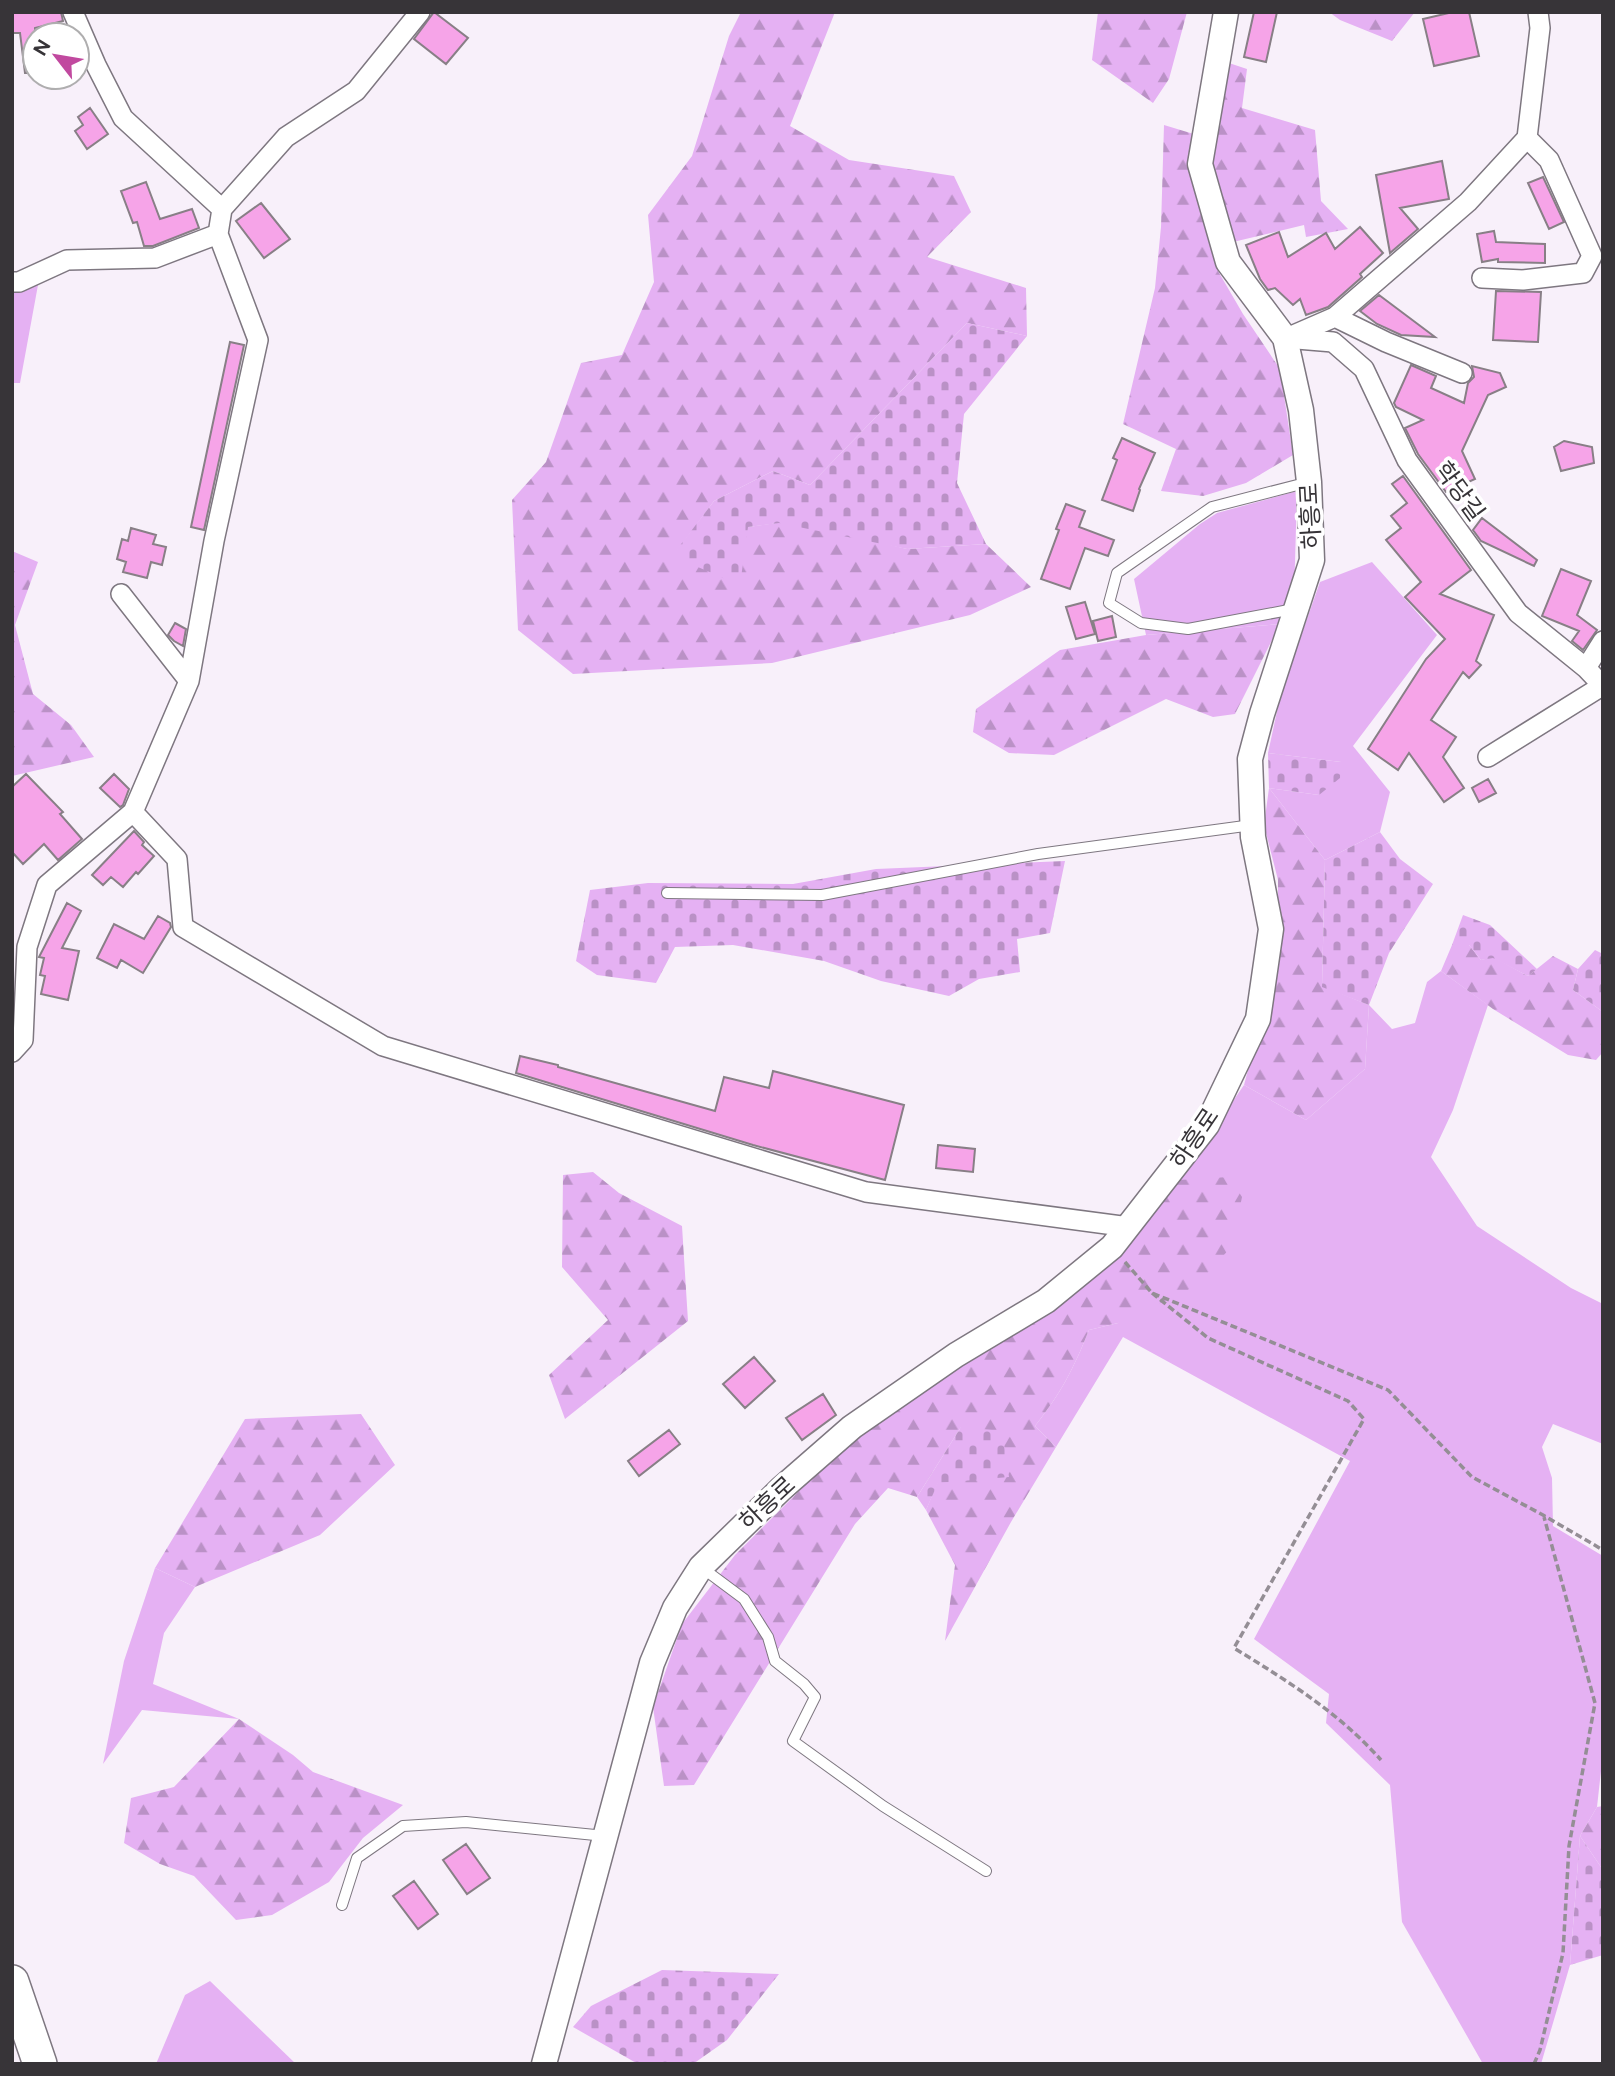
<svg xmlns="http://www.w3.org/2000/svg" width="1615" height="2076" font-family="Figtree,'Noto Sans KR',sans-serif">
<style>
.grass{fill:#e5b1f3}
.forest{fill:url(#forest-firs)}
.cemetery{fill:url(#cemetery-stones)}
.building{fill:#f6a4e8;stroke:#887f86;stroke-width:2}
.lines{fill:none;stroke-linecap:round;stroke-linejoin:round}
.service-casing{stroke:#7e7780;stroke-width:12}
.minor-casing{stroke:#7e7780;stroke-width:22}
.tertiary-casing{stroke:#7e7780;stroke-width:27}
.trunk-casing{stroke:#7e7780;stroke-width:36}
.path{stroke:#948e95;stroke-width:3.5;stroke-dasharray:7 3.5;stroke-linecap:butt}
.service{stroke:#fff;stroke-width:10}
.minor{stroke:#fff;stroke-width:19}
.tertiary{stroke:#fff;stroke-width:24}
.trunk{stroke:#fff;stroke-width:33}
.labels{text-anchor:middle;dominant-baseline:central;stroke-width:7;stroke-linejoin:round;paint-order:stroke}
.street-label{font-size:24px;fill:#373438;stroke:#fff}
</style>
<defs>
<pattern id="forest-firs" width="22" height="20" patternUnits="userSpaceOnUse" patternTransform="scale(1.75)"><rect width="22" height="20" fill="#e5b1f3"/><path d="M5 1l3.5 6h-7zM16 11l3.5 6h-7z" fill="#ba91c6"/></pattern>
<pattern id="cemetery-stones" width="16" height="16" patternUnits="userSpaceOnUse" patternTransform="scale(1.75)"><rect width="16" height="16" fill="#e5b1f3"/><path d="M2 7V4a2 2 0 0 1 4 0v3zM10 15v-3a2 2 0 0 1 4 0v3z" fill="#ba91c6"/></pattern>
</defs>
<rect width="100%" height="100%" fill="#f8f0fa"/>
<path class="grass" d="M38,285L20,383H12V289Z
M1297,491L1294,598L1280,624L1146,635L1134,579L1200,524L1217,513Z
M1372,562L1437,635L1353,746L1390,792L1380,832L1325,860L1269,788L1319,795L1341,762L1268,753L1281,693L1320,582Z
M1441,971L1488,1005L1453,1110L1431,1157L1477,1226L1571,1288L1603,1304V1444L1553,1424L1542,1447L1552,1478L1553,1526L1603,1556V1753L1597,1807L1580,1836L1570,1965L1541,2064H1483L1402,1922L1390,1785L1326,1723L1329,1694L1254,1639L1350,1461L1123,1337L1056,1447L1035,1426C1061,1393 1073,1370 1089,1330L1118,1323L1179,1180L1244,1085L1306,1120L1365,1069L1369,1005L1392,1029L1415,1023L1427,982Z
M155,1568L195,1587L164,1633L153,1684L239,1719L142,1710L103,1764L124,1661Z
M210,1981L296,2064H156L185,1995Z"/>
<path class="forest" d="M741,12H835L790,126L849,160L954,176L971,212L927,257L1026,288L1027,336L967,323L810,485L773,471L714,501L673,556L748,527L791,521L907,549L986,544L1031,587L970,615L772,663L573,674L518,630L512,500L546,462L581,363L622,355L654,282L648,215L692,156L729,36Z
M1098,12H1187L1169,79L1153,103L1092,60Z
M1329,12H1415L1392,41L1340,20Z
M1226,62L1247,69L1242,108L1315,130L1321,201L1348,229L1306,237L1304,225L1233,242L1207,159Z
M1164,125L1197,135L1195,167L1205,225L1218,271L1243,314L1280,369L1293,455L1246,483L1203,496L1161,491L1176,449L1123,424L1155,288L1161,227Z
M12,551L38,562L15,625L33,694L71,725L94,757L12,776Z
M1280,624L1235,714L1213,717L1166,699L1054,755L1009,753L973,732L976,709L1060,650L1146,635Z
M1269,788L1325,860L1322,986L1369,1005L1365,1069L1306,1120L1244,1085L1278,958V880L1264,825Z
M1452,945H1469L1481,960L1493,957L1528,976L1553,956L1578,969L1573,990L1603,1012V1052L1596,1060L1568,1055L1493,1009L1441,971Z
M593,1172L619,1193L682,1226L688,1321L565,1419L549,1375L608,1320L562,1267L563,1175Z
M1229,1177L1242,1197L1232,1246L1196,1286L1118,1323L1089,1330C1073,1370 1061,1393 1035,1426L1056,1447L1011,1522L945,1641L955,1565L926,1510L961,1427L917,1497L888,1488L855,1524L694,1785L664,1786L653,1707L682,1624L735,1555L838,1452L1179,1180Z
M361,1414L395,1465L320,1535L195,1587L155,1568L245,1419Z
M239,1719L293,1755L313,1772L403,1805L363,1838L329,1882L272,1915L236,1920L194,1876L160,1864L124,1843L131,1798L174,1787Z
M1603,1806V1870L1580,1836L1597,1807Z"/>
<path class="cemetery" d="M967,323L1027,336L964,414L957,483L986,544L907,549L779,523L748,527L740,585L672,556L714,501L773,471L810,485Z
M1268,753L1341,762L1340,778L1319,795L1269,788Z
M1380,832L1400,859L1433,884L1389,953L1369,1005L1322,987L1325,860Z
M1065,861L1050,933L1017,939L1020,972L979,979L949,996L881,981L824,961L733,945L675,947L656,983L597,975L576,961L590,890L648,883L793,884L876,869Z
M1463,915L1490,925L1537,969L1528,976L1493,958L1481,960L1469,945H1452Z
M1595,950L1603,954V1012L1573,990L1578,969Z
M961,1427L1002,1431L1009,1477L938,1483L926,1510L917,1497Z
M1580,1836L1603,1870V1955L1570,1965Z
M662,1970L779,1974L727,2040L693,2064H638L573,2027L591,2006Z"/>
<path class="building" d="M12,12H61L63,21L35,28V73H25L20,33H12Z
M434,12L468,38L446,64L414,39Z
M1254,12H1277L1266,62L1244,57Z
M1453,12H1469L1479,56L1434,66L1423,19Z
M90,108L108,134L87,149L75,131L83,125L78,117Z
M1442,161L1449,199L1400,208L1418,229L1390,253L1376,175Z
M1543,177L1564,222L1549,229L1528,183Z
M146,182L160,219L192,209L199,228L153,246H144L137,222L133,223L121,191Z
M261,203L290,239L264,258L236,221Z
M1360,227L1383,253L1360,274L1362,277L1328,307L1306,315L1300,299L1293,305L1275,288L1268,290L1260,279L1246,245L1279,232L1288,257L1326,233L1335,249Z
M1494,231L1496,242L1545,244V263L1498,262V259L1482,262L1477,234Z
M1496,291L1541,292L1538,342L1493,340Z
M1379,295L1435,337L1401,335L1377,324L1360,311Z
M230,342L244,345L204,530L191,527Z
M1411,365L1436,376L1431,388L1464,403L1468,383L1474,377L1472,366L1500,373L1506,387L1488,395L1462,451L1475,479L1446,492L1418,454L1405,428L1423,420L1396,407L1394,403Z
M1122,438L1155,453L1139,489L1140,490L1133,511L1102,500L1117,460L1113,458Z
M1564,441L1592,447L1594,463L1561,471L1554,447Z
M1403,476L1471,570L1440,594L1494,615L1476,661L1481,665L1469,678L1463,672L1431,720L1456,737L1443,757L1464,788L1444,802L1409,753L1398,770L1368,749L1426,659L1445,639L1405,597L1421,582L1386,540L1401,528L1391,516L1407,503L1392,484Z
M1066,504L1085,511L1079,527L1114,540L1108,556L1085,548L1070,589L1041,579L1059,530L1056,529Z
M1482,518L1537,560L1534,566L1481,541L1473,530Z
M131,528L156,535L153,544L166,547L162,565L151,562L147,578L123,572L126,562L117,559L122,539L128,541Z
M1561,569L1591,581L1577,615L1597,630L1583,650L1572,641L1579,631L1542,616Z
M1085,602L1095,634L1076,639L1066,607Z
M1112,616L1116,637L1098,641L1093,621Z
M175,623L186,629L183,646L174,641L168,635Z
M26,774L63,812L60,814L82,839L58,860L44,844L23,864L12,852V787Z
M114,774L129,789L123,805L120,807L100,788Z
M1488,779L1496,793L1479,802L1472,788Z
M134,831L144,842L142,845L154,856L138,874L136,872L123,887L111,877L103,885L92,875Z
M67,903L81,911L62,948L79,951L68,1000L41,994L45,976L40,975L44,958L39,957Z
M158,916L170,923L171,927L143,973L121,960L117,968L97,958L114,924L144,939Z
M520,1056L558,1065V1067L715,1111L724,1077L769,1088L773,1071L904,1105L885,1180L753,1145L516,1073Z
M938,1145L975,1149L973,1172L936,1168Z
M754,1357L775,1381L745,1408L723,1384Z
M823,1394L836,1415L802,1440L786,1418Z
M669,1430L680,1444L639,1476L628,1461Z
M466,1844L490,1878L467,1894L443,1860Z
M414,1881L438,1914L418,1929L393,1896Z"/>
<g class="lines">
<g class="service-casing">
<path id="service" d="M1294,609L1188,629L1141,623L1109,603L1117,573L1212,507L1309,482
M667,893L822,895L1038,854L1252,825
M701,1567L744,1599L768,1637L775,1661L804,1684L815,1697L793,1741L883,1806L986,1871
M342,1905L357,1858L403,1826L466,1822L605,1836"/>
</g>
<g class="minor-casing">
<path id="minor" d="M73,12L96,65L123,118L222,209
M1482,278L1523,280L1583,273L1592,256L1549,160L1527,138
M12,282H19L67,260L155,258L218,234
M1335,317L1386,342L1462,373
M1289,337L1335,317L1468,202L1527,138L1540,28L1538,12
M1285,338L1333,342L1364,369L1407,460L1518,613L1586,668L1603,686
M121,594L189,681
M1586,668L1603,641
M1488,757L1602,686
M133,812L177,859L183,927L383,1046L866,1192L1129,1227
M12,1052L23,1040L27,947L47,885L133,812L189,681L214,541L258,340L218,234L222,209L286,137L356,91L420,12"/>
</g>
<g class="tertiary-casing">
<path id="tertiary" d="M544,2064L652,1663L675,1608L701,1567L781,1489L852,1427L956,1355L1046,1301L1112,1247L1207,1125L1258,1019L1271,929L1253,837L1250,759L1262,714L1312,560L1309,482L1301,410L1285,338L1228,262L1200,164L1226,12"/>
</g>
<g class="trunk-casing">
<path id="trunk" d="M12,1982L40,2064"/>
</g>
<path class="path" d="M1125,1262L1152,1293L1388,1390L1472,1477L1543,1515L1603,1550
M1152,1293L1208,1338L1348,1401L1364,1419L1234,1648C1289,1682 1338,1712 1381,1760
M1534,2064L1540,2050L1563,1953L1569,1846L1595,1703L1544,1517"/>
<use href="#service" class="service"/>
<use href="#minor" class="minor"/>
<use href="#tertiary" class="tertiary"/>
<use href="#trunk" class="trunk"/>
</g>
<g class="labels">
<g class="street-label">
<text transform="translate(1460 491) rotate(54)">학당길</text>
<text transform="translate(1310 516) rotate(-93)">하흥로</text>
<text transform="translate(1194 1138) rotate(-56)">하흥로</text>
<text transform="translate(767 1503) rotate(-43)">하흥로</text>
</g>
</g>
<rect width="1615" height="2076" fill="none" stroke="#373438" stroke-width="28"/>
<g transform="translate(56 56) rotate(301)"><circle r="33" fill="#ffffff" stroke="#afaeaf" stroke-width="2"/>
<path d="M0-5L12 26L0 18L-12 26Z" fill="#c1499f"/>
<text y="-10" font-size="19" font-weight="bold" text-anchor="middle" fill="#373438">N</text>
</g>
</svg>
